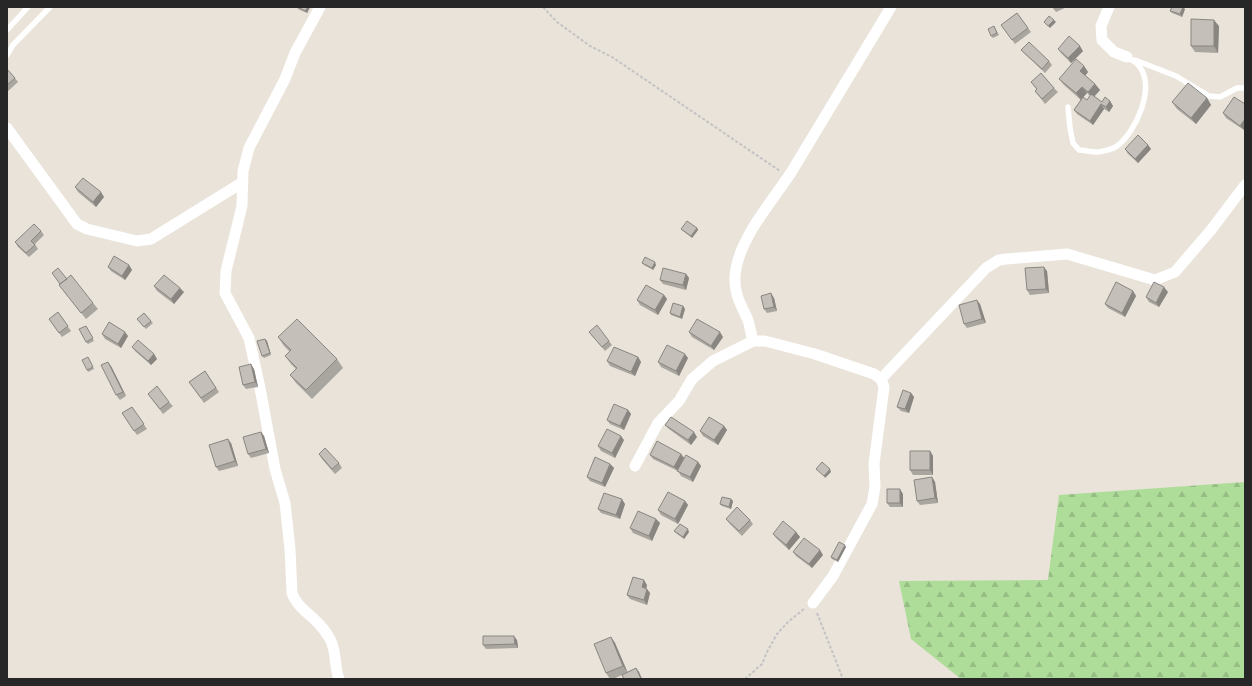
<svg xmlns="http://www.w3.org/2000/svg" width="1252" height="686" font-family="'DM Sans',sans-serif">
<style>
.forest{fill:url(#forest-firs)}
.lines{fill:none;stroke-linecap:round;stroke-linejoin:round}
.path{stroke:#c3c3c3;stroke-width:2;stroke-dasharray:3 2;stroke-linecap:butt}
.lane{stroke:#fff;stroke-width:5.5}
.street{stroke:#fff;stroke-width:11}
.wall{fill:#a9a59f;fill-rule:evenodd}
.shaded-wall{fill:#898682}
.building{fill:#c4c0b9;stroke:#898682}
</style>
<defs>
<pattern id="forest-firs" width="22" height="20" patternUnits="userSpaceOnUse"><rect width="22" height="20" fill="#aedc99"/><path d="M5 1l3.5 6h-7zM16 11l3.5 6h-7z" fill="#96bd84"/></pattern>
</defs>
<rect width="100%" height="100%" fill="#e9e3d9"/>
<path class="forest" d="M1245,482V679H961L911,639L899,581L1048,580L1059,495Z"/>
<g class="lines">
<path class="path" d="M543,7L557,22L590,46L612,57L780,171
M817,613L843,679
M745,679L762,664L767,652L777,634L788,622L805,608"/>
<path class="lane" d="M7,30L28,7
M7,55L13,45L50,7
M1135,60L1176,76L1209,96L1220,97L1237,88H1245
M1068,107L1070,128L1073,143L1079,150C1084,150 1091,152 1097,152C1102,152 1113,149 1117,146C1136,132 1156,87 1139,66C1136,62 1131,60 1127,57"/>
<path class="street" d="M320,7L295,53L285,79L249,148L243,171L242,206L226,271L225,293L249,338L260,388L275,469L285,503L290,549L292,593C296,606 310,614 319,624C323,628 327,634 330,639C337,651 334,667 339,679
M1109,7L1101,26L1102,40L1114,52L1127,57
M7,128L77,224L87,229L137,241L151,239L243,182
M753,341C751,334 750,327 748,320C741,305 734,294 735,277C737,240 772,202 792,171C825,116 858,62 891,7
M881,379L986,268L999,260L1006,259L1067,254L1155,280L1175,272L1211,230L1245,185
M635,466L658,423L679,401L692,379L713,361L753,341H765L815,354L874,374L881,379L884,387L874,464L875,487L872,504L833,576L813,603"/>
</g>
<path class="wall" d="M297,7H310L307,13L298,9Z
M1052,7H1067L1056,12Z
M1185,9L1182,17L1172,13L1170,11Z
M1017,13L1031,32L1015,44L1001,25Z
M1219,26L1218,53L1195,52L1191,46Z
M995,28L999,35L993,38L991,36Z
M1058,49L1083,51L1071,63L1061,53Z
M1021,50L1049,61L1052,65L1045,73L1025,54Z
M1084,66L1088,72L1085,76L1095,84L1100,90L1094,96L1102,102L1110,101L1113,106L1109,112L1104,109L1093,125L1077,114L1074,110L1081,100L1064,85L1059,79ZM1087,93L1090,96L1087,100L1083,97Z
M7,69L15,78L18,82L7,92Z
M1031,82L1054,88L1058,92L1045,104L1035,91L1037,90Z
M1234,97L1244,130L1226,118L1223,113Z
M1207,98L1211,105L1196,124L1177,109L1172,102Z
M1148,145L1151,149L1138,163L1128,154L1125,149Z
M75,187L104,197L96,207L78,192Z
M697,228L698,230L692,238L683,231L681,229Z
M41,231L44,235L35,244L38,249L29,257L18,247L15,242Z
M642,263L656,265L653,270L644,265Z
M129,265L132,270L125,280L111,271L108,267Z
M1047,271L1049,293L1030,295L1027,290Z
M686,274L689,278L686,290L663,284L660,280Z
M67,279L93,303L98,309L86,319L59,285Z
M154,286L184,292L174,304L157,291Z
M1133,291L1136,296L1125,317L1108,308L1105,304Z
M1168,292L1159,307L1149,302L1146,297Z
M664,295L667,299L658,315L640,305L637,300Z
M774,298L777,311L767,313L764,309Z
M980,304L986,323L967,328L964,324Z
M683,306L685,309L682,319L671,315L670,313Z
M58,312L71,331L62,337L49,319Z
M137,319L151,321L153,323L146,329Z
M86,326L94,341L88,344L86,342Z
M589,332L609,341L612,345L605,351Z
M689,332L723,337L714,350L692,337Z
M102,334L128,336L121,348L105,339Z
M278,337L337,359L343,368L312,399L296,383L290,375L296,369L291,364L285,356L290,352L284,346Z
M265,339L267,341L271,355L264,358L262,356Z
M132,347L154,354L157,359L151,365L135,351Z
M638,357L641,362L635,376L610,366L607,361Z
M688,358L679,376L661,367L658,362Z
M89,359L94,369L88,372L87,370Z
M111,366L126,396L120,400L116,395Z
M254,369L258,387L246,389L243,385Z
M205,371L219,392L204,403L189,382Z
M911,393L914,397L909,413L901,411L897,407Z
M148,394L169,402L173,406L163,414Z
M132,407L147,429L137,435L122,413Z
M628,410L631,414L624,430L610,424L607,420Z
M665,425L697,437L691,445L669,429Z
M724,426L727,430L718,445L703,436L700,431Z
M261,432L264,436L269,453L251,458L248,454Z
M624,440L615,458L601,451L598,446Z
M231,443L238,466L219,471L216,467Z
M930,451L933,456V475H913L910,470Z
M319,454L339,463L342,468L335,474L322,459Z
M681,454L684,458L698,462L701,466L693,482L681,476L678,471L653,459L650,455Z
M610,464L614,468L605,487L590,481L587,477Z
M932,477L935,482L938,503L920,505L917,501Z
M903,494V507H890L887,503Z
M731,499L733,501L731,509L722,506L720,504Z
M685,501L688,505L678,524L661,515L658,510Z
M625,504L620,519L601,513L598,509Z
M656,519L660,523L652,541L633,533L630,528Z
M726,519L750,520L753,524L742,536L729,523Z
M674,531L689,532L684,539L676,533Z
M796,532L800,537L789,550L776,538L773,534Z
M846,547L838,562L832,559L831,557Z
M793,552L823,555L812,568L796,556Z
M647,585L646,589L650,593L647,605L630,599L627,595Z
M611,637L615,643L627,672L636,668L639,672L642,679H624L622,675L613,679H610L606,673Z
M517,640L518,648L486,649L483,645Z"/>
<path class="shaded-wall" d="M308,7H310L307,13L305,11Z
M1183,7L1185,9L1182,17L1180,14Z
M1054,20L1056,22L1050,28L1048,26Z
M1214,20L1219,26L1218,53L1214,46Z
M1080,46L1083,51L1071,63L1068,58Z
M1084,66L1088,72L1084,77L1080,71Z
M1095,84L1100,90L1093,98L1088,92Z
M1082,87L1087,93L1081,100L1076,93Z
M1207,98L1211,105L1196,124L1191,118Z
M1110,101L1113,106L1109,112L1106,107Z
M1101,104L1104,109L1093,125L1090,121Z
M1245,119V128L1244,130L1240,126Z
M1148,145L1151,149L1138,163L1135,159Z
M101,192L104,197L96,207L93,202Z
M697,228L698,230L692,238L691,236Z
M655,262L656,265L653,270L652,268Z
M129,265L132,270L125,280L122,276Z
M1044,267L1047,271L1049,293L1046,289Z
M686,274L689,278L686,290L683,285Z
M1164,287L1168,292L1159,307L1156,303Z
M180,288L184,292L174,304L171,299Z
M1133,291L1136,296L1125,317L1122,313Z
M771,293L774,298L777,311L774,307Z
M664,295L667,299L658,315L655,310Z
M977,300L980,304L986,323L982,319Z
M683,306L685,309L682,319L680,317Z
M125,332L128,336L121,348L118,344Z
M720,332L723,337L714,350L711,346Z
M265,339L267,341L271,355L270,353Z
M154,354L157,359L151,365L148,361Z
M685,354L688,358L679,376L676,371Z
M638,357L641,362L635,376L631,372Z
M108,362L111,366L126,396L123,392Z
M251,364L254,369L258,387L255,382Z
M911,393L914,397L909,413L905,409Z
M628,410L631,414L624,430L620,426Z
M724,426L727,430L718,445L714,440Z
M261,432L264,436L269,453L266,449Z
M694,432L697,437L691,445L688,440Z
M621,436L624,440L615,458L612,453Z
M228,439L231,443L238,466L235,461Z
M930,451L933,456V475L930,470Z
M681,454L684,458L678,471L674,467Z
M698,462L701,466L693,482L690,477Z
M610,464L614,468L605,487L602,483Z
M830,469L831,472L825,478L824,476Z
M932,477L935,482L938,503L935,498Z
M900,489L903,494V507L900,503Z
M622,499L625,504L620,519L616,515Z
M731,499L733,501L731,509L729,507Z
M685,501L688,505L678,524L675,519Z
M656,519L660,523L652,541L649,536Z
M688,529L689,532L684,539L683,537Z
M796,532L800,537L789,550L786,545Z
M845,545L846,547L838,562L837,560Z
M820,550L823,555L812,568L809,564Z
M644,580L647,585L645,592L642,587Z
M647,589L650,593L647,605L644,600Z
M514,636L517,640L518,648L515,644Z
M611,637L615,643L628,673L623,666Z
M636,668L639,672L642,679H641Z"/>
<path class="building" d="M298,7H308L305,11Z
M1172,7H1183L1180,14L1170,11Z
M1017,13L1028,28L1012,40L1001,25Z
M1049,16L1054,20L1048,26L1044,22Z
M1191,19L1214,20V46H1191Z
M994,26L997,33L991,36L988,29Z
M1069,36L1080,46L1068,58L1058,49Z
M1029,42L1049,61L1042,69L1021,50Z
M1076,59L1084,66L1080,71L1095,84L1088,92L1082,87L1076,93L1059,79Z
M7,69L15,78L7,85Z
M1041,73L1054,88L1042,99L1035,91L1037,89L1031,82Z
M1188,83L1207,98L1191,118L1172,102Z
M1091,94L1102,102L1105,97L1110,101L1106,107L1101,104L1090,121L1074,110L1083,97L1087,100Z
M1234,97L1245,104V119L1240,126L1223,113Z
M1138,135L1148,145L1135,159L1125,149Z
M83,178L101,192L93,202L75,187Z
M687,221L697,228L691,236L681,229Z
M34,224L41,231L31,241L35,245L26,253L15,242Z
M114,256L129,265L122,276L108,267Z
M645,257L655,262L652,268L642,263Z
M1044,267L1046,289L1027,290L1025,268Z
M58,268L67,279L60,284L52,273Z
M663,268L686,274L683,285L660,280Z
M71,275L93,303L81,313L59,285Z
M164,275L180,288L171,299L154,286Z
M1116,282L1133,291L1122,313L1105,304Z
M1154,282L1164,287L1156,303L1146,297Z
M646,285L664,295L655,310L637,300Z
M771,293L774,307L764,309L761,296Z
M977,300L982,319L964,324L959,305Z
M673,303L683,306L680,317L670,313Z
M58,312L68,326L59,333L49,319Z
M144,313L151,321L144,327L137,319Z
M297,319L337,359L306,390L290,375L297,368L285,356L291,350L278,337Z
M697,319L720,332L711,346L689,332Z
M109,322L125,332L118,344L102,334Z
M597,325L609,341L602,347L589,332Z
M86,326L93,338L86,342L79,329Z
M265,339L270,353L262,356L257,341Z
M138,340L154,354L148,361L132,347Z
M667,345L685,354L676,371L658,362Z
M614,347L638,357L631,372L607,361Z
M88,357L93,367L87,370L82,360Z
M108,362L123,392L116,395L101,365Z
M251,364L255,382L243,385L239,367Z
M205,371L216,388L201,398L189,382Z
M157,386L169,402L160,409L148,394Z
M903,390L911,393L905,409L897,407Z
M614,404L628,410L620,426L607,420Z
M132,407L144,424L134,431L122,413Z
M671,417L694,432L688,440L665,425Z
M709,417L724,426L714,440L700,431Z
M607,429L621,436L612,453L598,446Z
M261,432L266,449L248,454L243,437Z
M228,439L235,461L216,467L209,445Z
M657,441L681,454L674,467L650,455Z
M325,448L339,463L332,469L319,454Z
M910,451H930V470H910Z
M686,455L698,462L690,477L677,471Z
M595,457L610,464L602,483L587,477Z
M822,462L830,469L824,476L816,469Z
M932,477L935,498L917,501L914,480Z
M887,489H900V503H887Z
M668,492L685,501L675,519L658,510Z
M604,493L622,499L616,515L598,509Z
M722,497L731,499L729,507L720,504Z
M737,507L750,520L739,531L726,519Z
M638,511L656,519L649,536L630,528Z
M783,521L796,532L786,545L773,534Z
M680,524L688,529L683,537L674,531Z
M804,538L820,550L809,564L793,552Z
M839,542L845,545L837,560L831,557Z
M633,577L644,580L642,587L647,589L644,600L627,595Z
M483,636H514L515,644L483,645Z
M611,637L623,666L606,673L594,644Z
M636,668L641,679H624L622,675Z"/>
<rect width="1252" height="686" fill="none" stroke="#272727" stroke-width="16"/>
</svg>
